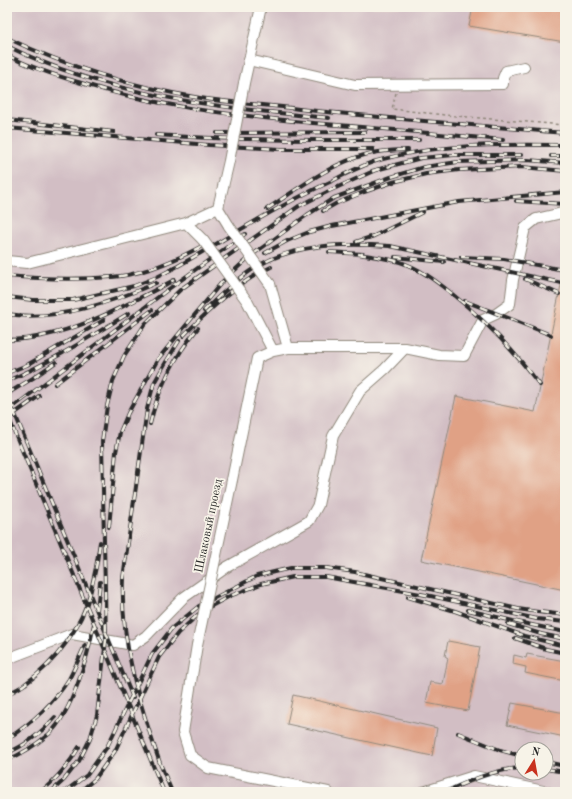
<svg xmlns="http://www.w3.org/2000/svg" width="572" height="799" font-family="'Old Standard TT',serif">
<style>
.industrial{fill:#d2bec4;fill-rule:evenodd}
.building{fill:#e0a185}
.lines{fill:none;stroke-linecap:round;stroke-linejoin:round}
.minor-casing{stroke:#90887c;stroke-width:12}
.path{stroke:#90887c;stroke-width:1.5;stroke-dasharray:3 3;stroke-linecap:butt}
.minor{stroke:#fff;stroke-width:10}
.rail-casing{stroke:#2b2b2b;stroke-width:4}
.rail{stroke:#f7f3e8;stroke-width:2.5;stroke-dasharray:8;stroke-linecap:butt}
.minor-bridge-casing{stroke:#90887c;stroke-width:12;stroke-linecap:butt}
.minor-bridge{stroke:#fff;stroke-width:10}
.labels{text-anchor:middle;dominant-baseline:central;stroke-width:3.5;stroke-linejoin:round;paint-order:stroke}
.street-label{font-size:12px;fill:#2b2b2b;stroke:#f7f3e8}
</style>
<rect width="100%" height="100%" fill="#f7f3e8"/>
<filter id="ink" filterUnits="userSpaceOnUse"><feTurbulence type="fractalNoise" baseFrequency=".025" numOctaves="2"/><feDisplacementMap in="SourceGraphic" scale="8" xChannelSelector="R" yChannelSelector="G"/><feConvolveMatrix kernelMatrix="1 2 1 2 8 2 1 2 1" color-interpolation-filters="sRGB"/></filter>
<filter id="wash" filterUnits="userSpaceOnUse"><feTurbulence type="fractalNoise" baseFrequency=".012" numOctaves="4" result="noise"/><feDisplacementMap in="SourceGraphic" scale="16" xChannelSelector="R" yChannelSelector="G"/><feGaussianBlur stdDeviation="0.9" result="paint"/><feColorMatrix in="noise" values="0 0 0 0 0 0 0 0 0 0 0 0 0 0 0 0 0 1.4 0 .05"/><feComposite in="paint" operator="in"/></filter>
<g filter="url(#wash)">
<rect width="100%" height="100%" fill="#f5e5ce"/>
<path class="industrial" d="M7,7H565V792H7ZM522,749H546V773H522Z"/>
<g id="blocks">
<path class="building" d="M473,7H565V42L469,26Z
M562,280L565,281V590L421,560L456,396L535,412Z
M448,641L480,647L468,711L426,703L430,682L443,684L448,658L445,656Z
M527,654L565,661V681L525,673L526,667L513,664L514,655L526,658Z
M293,695L437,728L432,756L287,724Z
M512,703L565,713V737L507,725Z"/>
</g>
</g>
<g filter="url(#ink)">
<use href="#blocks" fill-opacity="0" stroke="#90887c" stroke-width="1"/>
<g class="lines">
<g class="minor-casing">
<path id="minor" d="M249,60L355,85L503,84V78L506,71L524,67
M244,83L261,7
M229,161L218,208L229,226
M186,223L203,240
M7,261L27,263L186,223L218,208
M270,284L288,348
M247,301L273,351
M405,348L439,355L464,356L483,320L496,314L510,304L513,280L525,228L536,219L562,213L565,214
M197,645L183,732L190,755L208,768L328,792
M7,659L72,634L133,645L146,636L183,598L227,567L309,521L318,505L333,436L360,391L385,369L405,348H288L273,351L257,358L232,480
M423,792L474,776L548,792"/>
</g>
<path class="path" d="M396,93L392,109L445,115L565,125"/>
<use href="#minor" class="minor"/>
<g class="rail-casing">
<path id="rail" d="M7,38C68,67 133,87 200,98C233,103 266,105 299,109C388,119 477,125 565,133
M7,46C110,97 217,107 329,118
M7,55C29,67 54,75 78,82C156,107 232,115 313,123C376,128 440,134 503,140
M7,120L114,132
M7,128L209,145L281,149H373
M217,133L365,132
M156,135C243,141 331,140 419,140
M551,156H565
M372,171L421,158L454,155H521
M516,201L565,204
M267,209C299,188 331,163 368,154C381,151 395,150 408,150
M323,211L337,203L364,192L393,182L426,174L459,170L522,167L565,171
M356,242L374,236L423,212
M329,252L363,254
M265,253L287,241L309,232L332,226L459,202L565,192
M358,254C372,256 386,258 400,262C419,268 436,281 451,293C485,320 514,351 540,385
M395,257L444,262
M461,257L504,259L564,270
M7,276C42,279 77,280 112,277C142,275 178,259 204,245
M525,279L559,294
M7,297L33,300H73L134,286L157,277L178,266C229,237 279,205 332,181C345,174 359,167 373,162C433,144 497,144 559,145
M465,301L551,335
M204,311C220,295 235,281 253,269C293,243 344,243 390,246L562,283
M7,314C56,322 112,302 156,283
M183,336C208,311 238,282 271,267
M7,340C66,339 123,307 174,280
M7,373L27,365L104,320
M7,381C50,363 90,337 129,313
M55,384L152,310
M7,394L33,378L56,362
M7,395L133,698
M8,411L170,288L245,234
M7,414L164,792
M11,416L39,396
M150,424C158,389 175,356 198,328
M109,527L116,452L120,432L128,413L158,359L222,282L248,258L307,215L334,198L391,177L424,167L458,162L527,160L565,163
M408,597L455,611L524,636L565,646
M97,610L100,582
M468,610L513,621L565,632
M540,612L565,615
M508,624L541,634L565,639
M515,638L546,649L565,653
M7,695C13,691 20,688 25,684C56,662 82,627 91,590C95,574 98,558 100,542
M458,733L500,750L522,756
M7,739C32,723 53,704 69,679C75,668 80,656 85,645
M7,753C27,745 41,733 55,717
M7,760C22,754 37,744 49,734C73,712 88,655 94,624
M159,761L172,792
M546,762L565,766
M161,766C140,706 120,642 123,578L147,409L154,383L166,362L179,341
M546,769L565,772
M41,792C56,779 69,765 79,747
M51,792L64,780L79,761L90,739L97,715L106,640L102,441L107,406L113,381L124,356L145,324L181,289L299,206L329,191L378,169
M64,792L87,775L107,747L152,654L172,628L199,606L257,576L291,568H326L355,572L518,609L545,613
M79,792L95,779L115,751L159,657L178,633L202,611L230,596L261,584L293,577H326L426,595L537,619L565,622
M445,792C469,781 495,769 522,768"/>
</g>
<use href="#rail" class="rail"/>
<g class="minor-bridge-casing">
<path id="minor-bridge" d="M229,161L244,83
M229,226L270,284
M203,240L247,301
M197,645L232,480"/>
</g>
<use href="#minor-bridge" class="minor-bridge"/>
</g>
</g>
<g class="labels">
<g class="street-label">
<text transform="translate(209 526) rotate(-78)">Шлаковый проезд</text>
</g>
</g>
<rect width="572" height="799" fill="none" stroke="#f7f3e8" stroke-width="24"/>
<g transform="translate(534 761) rotate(11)"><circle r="19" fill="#f7f3e8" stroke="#a5a39c"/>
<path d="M0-3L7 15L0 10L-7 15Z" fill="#c8321e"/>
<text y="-6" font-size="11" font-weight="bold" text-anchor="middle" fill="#2b2b2b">N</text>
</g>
</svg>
